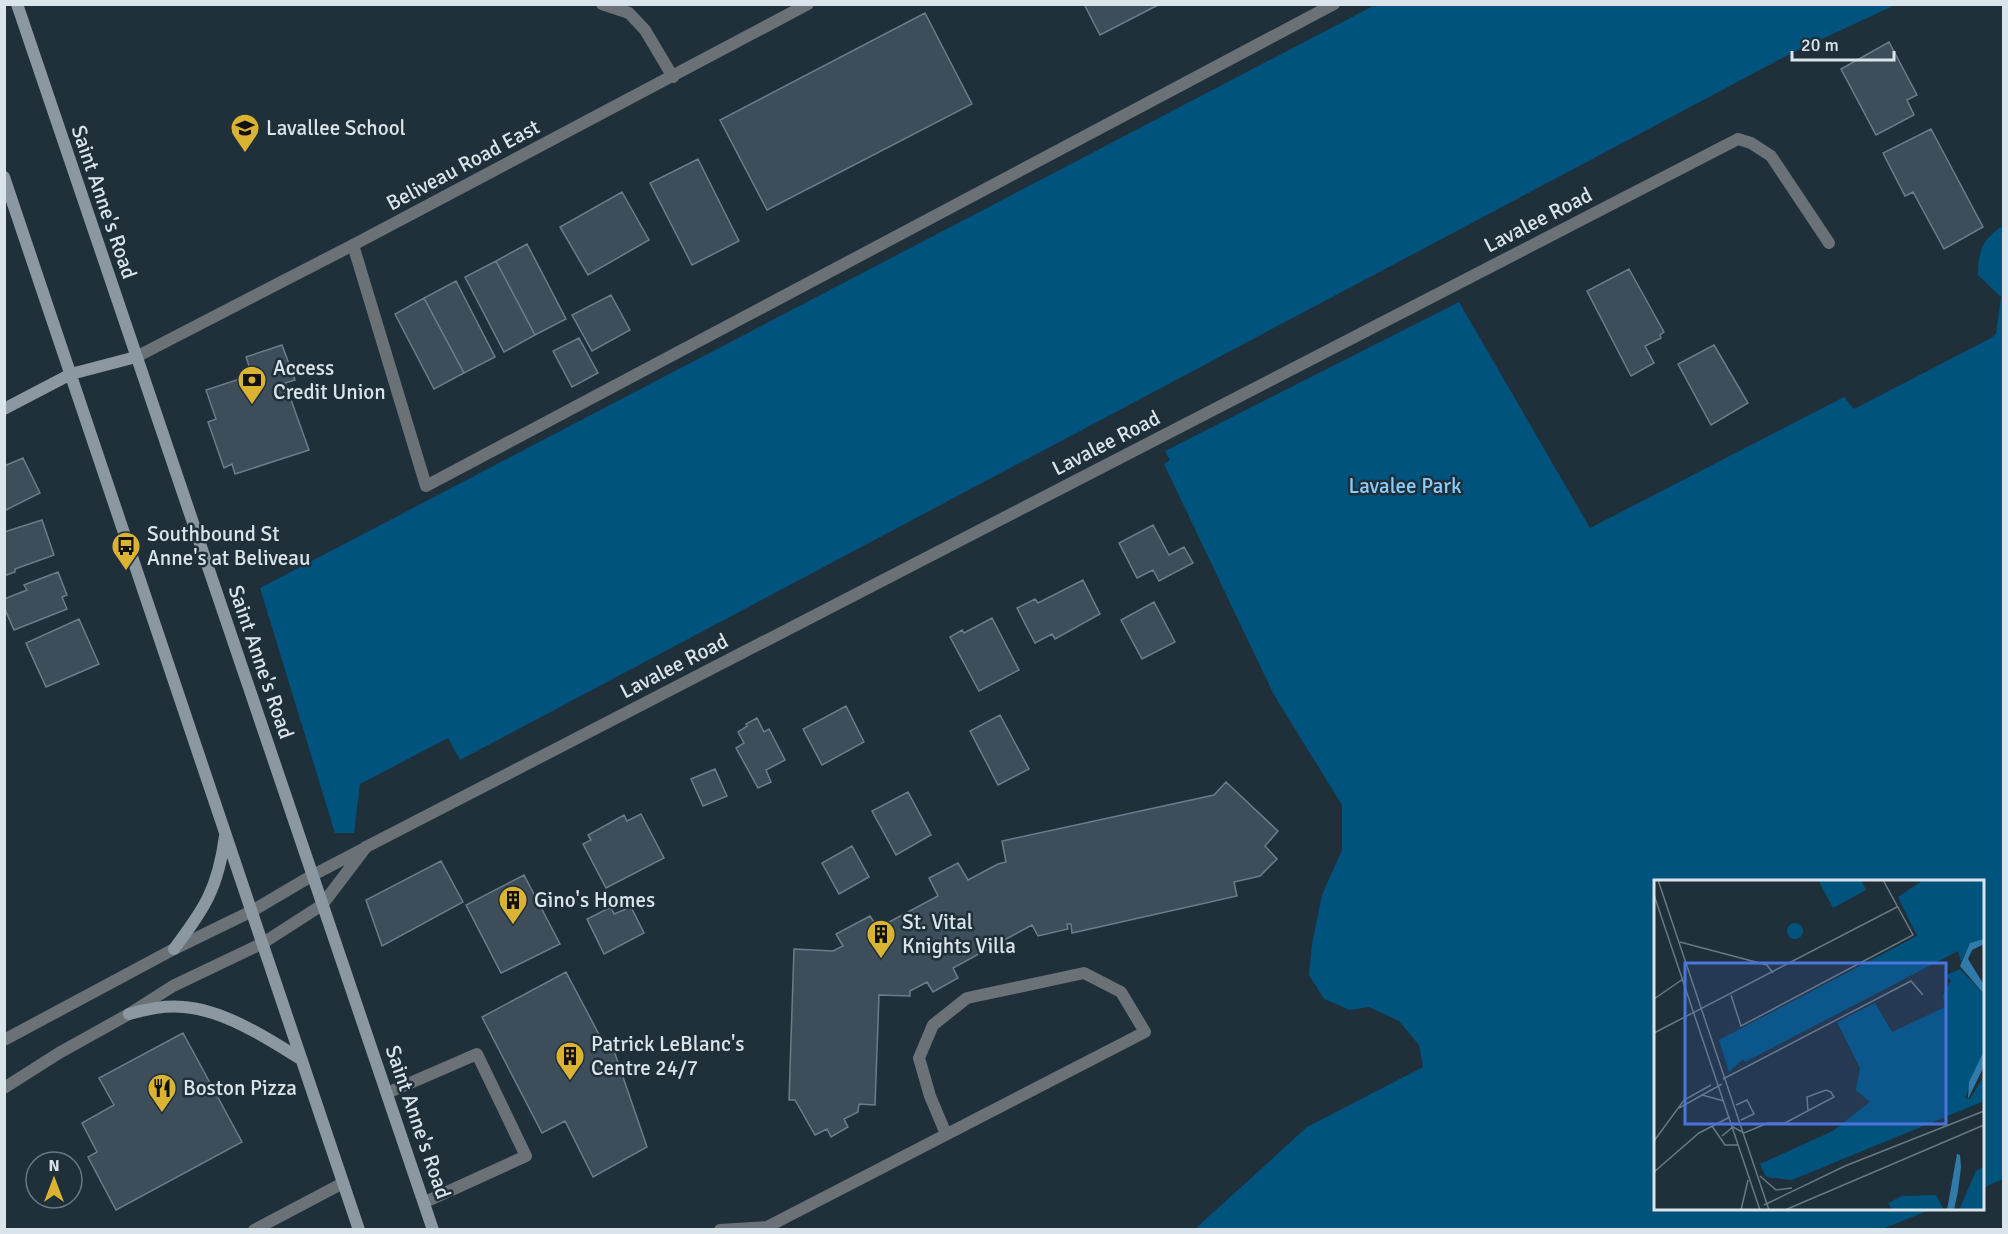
<svg xmlns="http://www.w3.org/2000/svg" width="2008" height="1234" font-family="Signika,sans-serif">
<style>
.green{fill:#00537d}
.building{fill:#3d4e5a;stroke:#6b7d8a;stroke-width:1.5}
.lines{fill:none;stroke-linecap:round;stroke-linejoin:round}
.lane{stroke:#6a7177;stroke-width:12}
.street{stroke:#6a7177;stroke-width:12}
.secondary{stroke:#8b98a1;stroke-width:12}
.labels{text-anchor:middle;dominant-baseline:central;stroke-width:5;stroke-linejoin:round;paint-order:stroke}
.poi-label{font-size:21px;fill:#dae4eb;stroke:#20303b;text-anchor:start}
.street-label{font-size:21px;fill:#dae4eb;stroke:#20303b}
.park-label{font-size:21px;fill:#8acdfc;stroke:#20303b}
.inset-road{fill:none;stroke:#6a7881;stroke-width:1.5}
.view{fill:#4c74dd;fill-opacity:0.15;stroke:#4c74dd;stroke-width:3}
.inset-edge{fill:none;stroke:#dae4eb;stroke-width:3}
</style>
<rect width="100%" height="100%" fill="#20303b"/>
<path class="green" d="M1375,5H1895L1792,53L460,760L448,738L360,784L354,833H335L260,588Z
M2003,226V1179L1983,1188L1982,882H1656V1208L1932,1209L1880,1230L1195,1229L1307,1127L1423,1067L1419,1045L1399,1021L1369,1007L1350,1010L1324,999L1309,975L1312,944L1322,895L1342,850V805L1274,695L1164,464L1170,460L1165,451L1459,302L1590,528L1844,397L1854,409L1991,338L1996,334L2001,297L1978,275C1978,251 1982,239 2003,226Z"/>
<path class="building" d="M1084,4H1160L1100,35Z
M925,13L972,104L767,210L720,120Z
M1889,42L1917,95L1907,100L1914,115L1876,135L1841,69Z
M1931,129L1983,227L1944,249L1913,192L1905,196L1883,153Z
M698,159L739,241L692,265L650,183Z
M622,192L649,240L588,275L560,227Z
M527,244L566,319L535,335L496,261Z
M496,261L535,335L504,352L465,277Z
M1629,269L1664,332L1660,335L1661,338L1645,346L1654,363L1631,376L1587,291Z
M456,281L495,357L464,373L424,298Z
M611,295L630,330L592,351L572,315Z
M424,298L464,373L434,389L395,314Z
M579,338L598,373L572,387L553,351Z
M282,345L295,380L285,383L309,450L235,474L232,464L224,468L208,422L216,419L206,390L252,375L246,357Z
M1714,345L1748,403L1711,425L1678,364Z
M23,458L40,493L4,511V466Z
M42,520L54,555L15,569V572L4,576V532Z
M1153,525L1169,555L1184,547L1193,563L1159,581L1153,570L1137,578L1119,543Z
M58,572L67,595L62,597L67,609L14,630L4,607V599L27,590L24,585Z
M1083,580L1100,614L1055,639L1052,634L1035,643L1017,608L1035,599L1038,603Z
M1154,602L1175,642L1142,659L1121,620Z
M992,618L1019,670L979,691L950,637L962,630L964,633Z
M79,619L99,664L46,687L26,643Z
M846,706L864,742L822,765L803,729Z
M1000,715L1029,769L998,785L970,731Z
M757,718L764,732L769,729L785,760L766,770L771,782L758,788L736,748L744,743L738,732L747,726L746,724Z
M715,769L727,796L703,806L691,779Z
M1226,782L1278,831L1265,846L1277,859L1260,876L1234,882L1237,896L1072,933L1071,924H1067L1068,929L1038,936L1032,925L953,968L958,978L933,992L927,982L910,991V996L879,995L875,1105L859,1104L858,1112L844,1119L848,1127L831,1137L827,1129L815,1135L795,1100H789L794,949L833,951L843,946L836,934L870,916L878,928L938,896L929,878L958,863L968,880L998,864L1006,862L1002,841L1214,795Z
M908,792L931,835L896,855L872,811Z
M641,814L664,858L606,888L583,844L591,840L588,835L624,815L627,821Z
M852,846L869,877L839,894L822,863Z
M441,861L463,902L382,946L366,900Z
M524,875L560,944L501,973L466,905Z
M611,907L614,914L631,907L644,933L604,954L587,919Z
M566,972L603,1042L610,1039L647,1147L593,1177L565,1121L542,1133L482,1017Z
M183,1033L242,1142L116,1210L88,1157L97,1152L82,1123L114,1105L99,1078Z"/>
<g class="lines">
<path class="lane" d="M602,4L629,13L645,30L673,77
M353,245L426,486L1334,4
M4,1040L174,949L252,911L313,875L363,849
M4,1088L59,1053L129,1014L173,986L263,943L322,905L366,847
M387,1093L477,1054L526,1156L425,1202
M720,1230L767,1227L1145,1032L1121,992L1084,973L967,998L933,1025L919,1058L930,1096L946,1134"/>
<path class="street" d="M136,357L353,245L808,4
M366,847L1738,139L1751,143L1771,156L1829,243
M254,1230L343,1183"/>
<path class="secondary" d="M17,4L433,1230
M4,177L359,1230
M4,409L71,374L136,357
M174,949C205,908 218,888 225,836
M129,1014C148,1009 165,1005 184,1007C224,1010 269,1039 302,1060"/>
</g>
<defs>
<g id="school-pin" transform="scale(1.5)"><path d="M0 17L-7.5 6A9.5 9.5 0 1 1 7.5 6Z" fill="#dbb333" stroke="#20303b"/><path d="M0-5L7-2L0 1L-7-2ZM-4 1L0 2.5L4 1V4Q0 6-4 4Z" fill="#111"/></g>
<g id="bank-pin" transform="scale(1.5)"><path d="M0 17L-7.5 6A9.5 9.5 0 1 1 7.5 6Z" fill="#dbb333" stroke="#20303b"/><path d="M-6-4H6V4H-6ZM0-2.3a2.3 2.3 0 1 0 0 4.6a2.3 2.3 0 1 0 0-4.6Z" fill="#111"/></g>
<g id="bus-pin" transform="scale(1.5)"><path d="M0 17L-7.5 6A9.5 9.5 0 1 1 7.5 6Z" fill="#dbb333" stroke="#20303b"/><path d="M-5-6H5V4H4V6H2V4H-2V6H-4V4H-5ZM-3.5-4V0h7V-4ZM-3.5 1.2v1.5H-2V1.2ZM2 1.2v1.5H3.5V1.2Z" fill="#111"/></g>
<g id="building-pin" transform="scale(1.5)"><path d="M0 17L-7.5 6A9.5 9.5 0 1 1 7.5 6Z" fill="#dbb333" stroke="#20303b"/><path d="M-4-6H4V6H1V3H-1V6H-4ZM-2.5-4.3h1.7v1.8h-1.7ZM.8-4.3h1.7v1.8H.8ZM-2.5-1h1.7V.8h-1.7ZM.8-1h1.7V.8H.8Z" fill="#111"/></g>
<g id="restaurant-pin" transform="scale(1.5)"><path d="M0 17L-7.5 6A9.5 9.5 0 1 1 7.5 6Z" fill="#dbb333" stroke="#20303b"/><path d="M-5-6h1v4h1v-4h1v4h1v-4h1v5L-1.5 .5V6h-2V.5L-5-1ZM5-6V6H3V1.5H1.5Q1.5-4 5-6Z" fill="#111"/></g>
</defs>
<g fill-rule="evenodd">
<use href="#school-pin" x="245" y="128"/>
<use href="#bank-pin" x="252" y="380"/>
<use href="#bus-pin" x="126" y="546"/>
<use href="#building-pin" x="513" y="900"/>
<use href="#building-pin" x="881" y="934"/>
<use href="#building-pin" x="570" y="1056"/>
<use href="#restaurant-pin" x="162" y="1088"/>
</g>
<g class="labels">
<g class="poi-label">
<text x="266" y="128">Lavallee School</text>
<text x="273" y="368">Access<tspan x="273" dy="24">Credit Union</tspan></text>
<text x="147" y="534">Southbound St<tspan x="147" dy="24">Anne's at Beliveau</tspan></text>
<text x="534" y="900">Gino's Homes</text>
<text x="902" y="922">St. Vital<tspan x="902" dy="24">Knights Villa</tspan></text>
<text x="591" y="1044">Patrick LeBlanc's<tspan x="591" dy="24">Centre 24/7</tspan></text>
<text x="183" y="1088">Boston Pizza</text>
</g>
<g class="street-label">
<text transform="translate(463 165) rotate(-28)">Beliveau Road East</text>
<text transform="translate(104 202) rotate(71)">Saint Anne's Road</text>
<text transform="translate(1538 220) rotate(-27)">Lavalee Road</text>
<text transform="translate(1106 443) rotate(-27)">Lavalee Road</text>
<text transform="translate(261 662) rotate(71)">Saint Anne's Road</text>
<text transform="translate(674 666) rotate(-27)">Lavalee Road</text>
<text transform="translate(418 1122) rotate(71)">Saint Anne's Road</text>
</g>
<g class="park-label">
<text x="1405" y="486">Lavalee Park</text>
</g>
</g>
<g transform="translate(1654 880)">
<rect width="330" height="330" fill="#20303b"/>
<path d="M164,0H207L212,10L179,28ZM269,0H330V59L315,65L307,82L304,71L91,182L89,179L75,192L65,160L263,56L244,17ZM133 51a8 8 0 1 1 16 0a8 8 0 1 1-16 0ZM306,89L330,114V171L311,218L316,219L330,196V221L138,300L112,297L106,284L179,251L216,222L202,210L206,188L183,142L221,123L238,152L291,127L289,116L297,100L290,96ZM330,287V330H305L322,291ZM282,315L290,330H238L234,323L248,316Z" fill="#00537d"/>
<path d="M330,59V64L318,70L314,79L330,105V114L306,86L316,63ZM330,171V186L314,219L315,202ZM303,274L306,275L307,287L304,311L300,330H293Z" fill="#307baa"/>
<path class="inset-road" d="M4,0L115,330M0,15L106,330M26,62L113,85L119,93M77,115L87,146L259,55L229,0M0,119L29,99M0,153L243,27M69,199L257,101L269,115M48,215L70,221M82,225L93,220L100,234L87,240M25,228L68,204M58,246L71,265H85M68,256L79,247L90,253L114,243H131L180,217L177,212L172,210L153,217L154,231M0,261L30,220L57,205M0,292L45,253L76,237M106,296L122,310L138,308M110,325L191,286L330,231M87,330L94,300M131,330L330,245"/>
<path class="view" d="M31,83H292V244H31Z"/>
<rect width="330" height="330" class="inset-edge"/>
</g>
<rect width="2008" height="1234" fill="none" stroke="#dae4eb" stroke-width="12"/>
<g transform="translate(54 1180)"><circle r="28" fill="#20303b" stroke="#6a7881" stroke-width="1.5"/>
<path d="M0-4.5L10 22L0 15L-10 22Z" fill="#dbb333"/>
<text y="-9" font-size="16" font-weight="bold" text-anchor="middle" fill="#dae4eb">N</text>
</g>
<path d="M1792 51v9h102v-9" fill="none" stroke="#dae4eb" stroke-width="3"/>
<text x="1801" y="51" font-size="18" fill="#dae4eb" stroke="#20303b" stroke-width="4.5" paint-order="stroke">20 m</text>
</svg>
